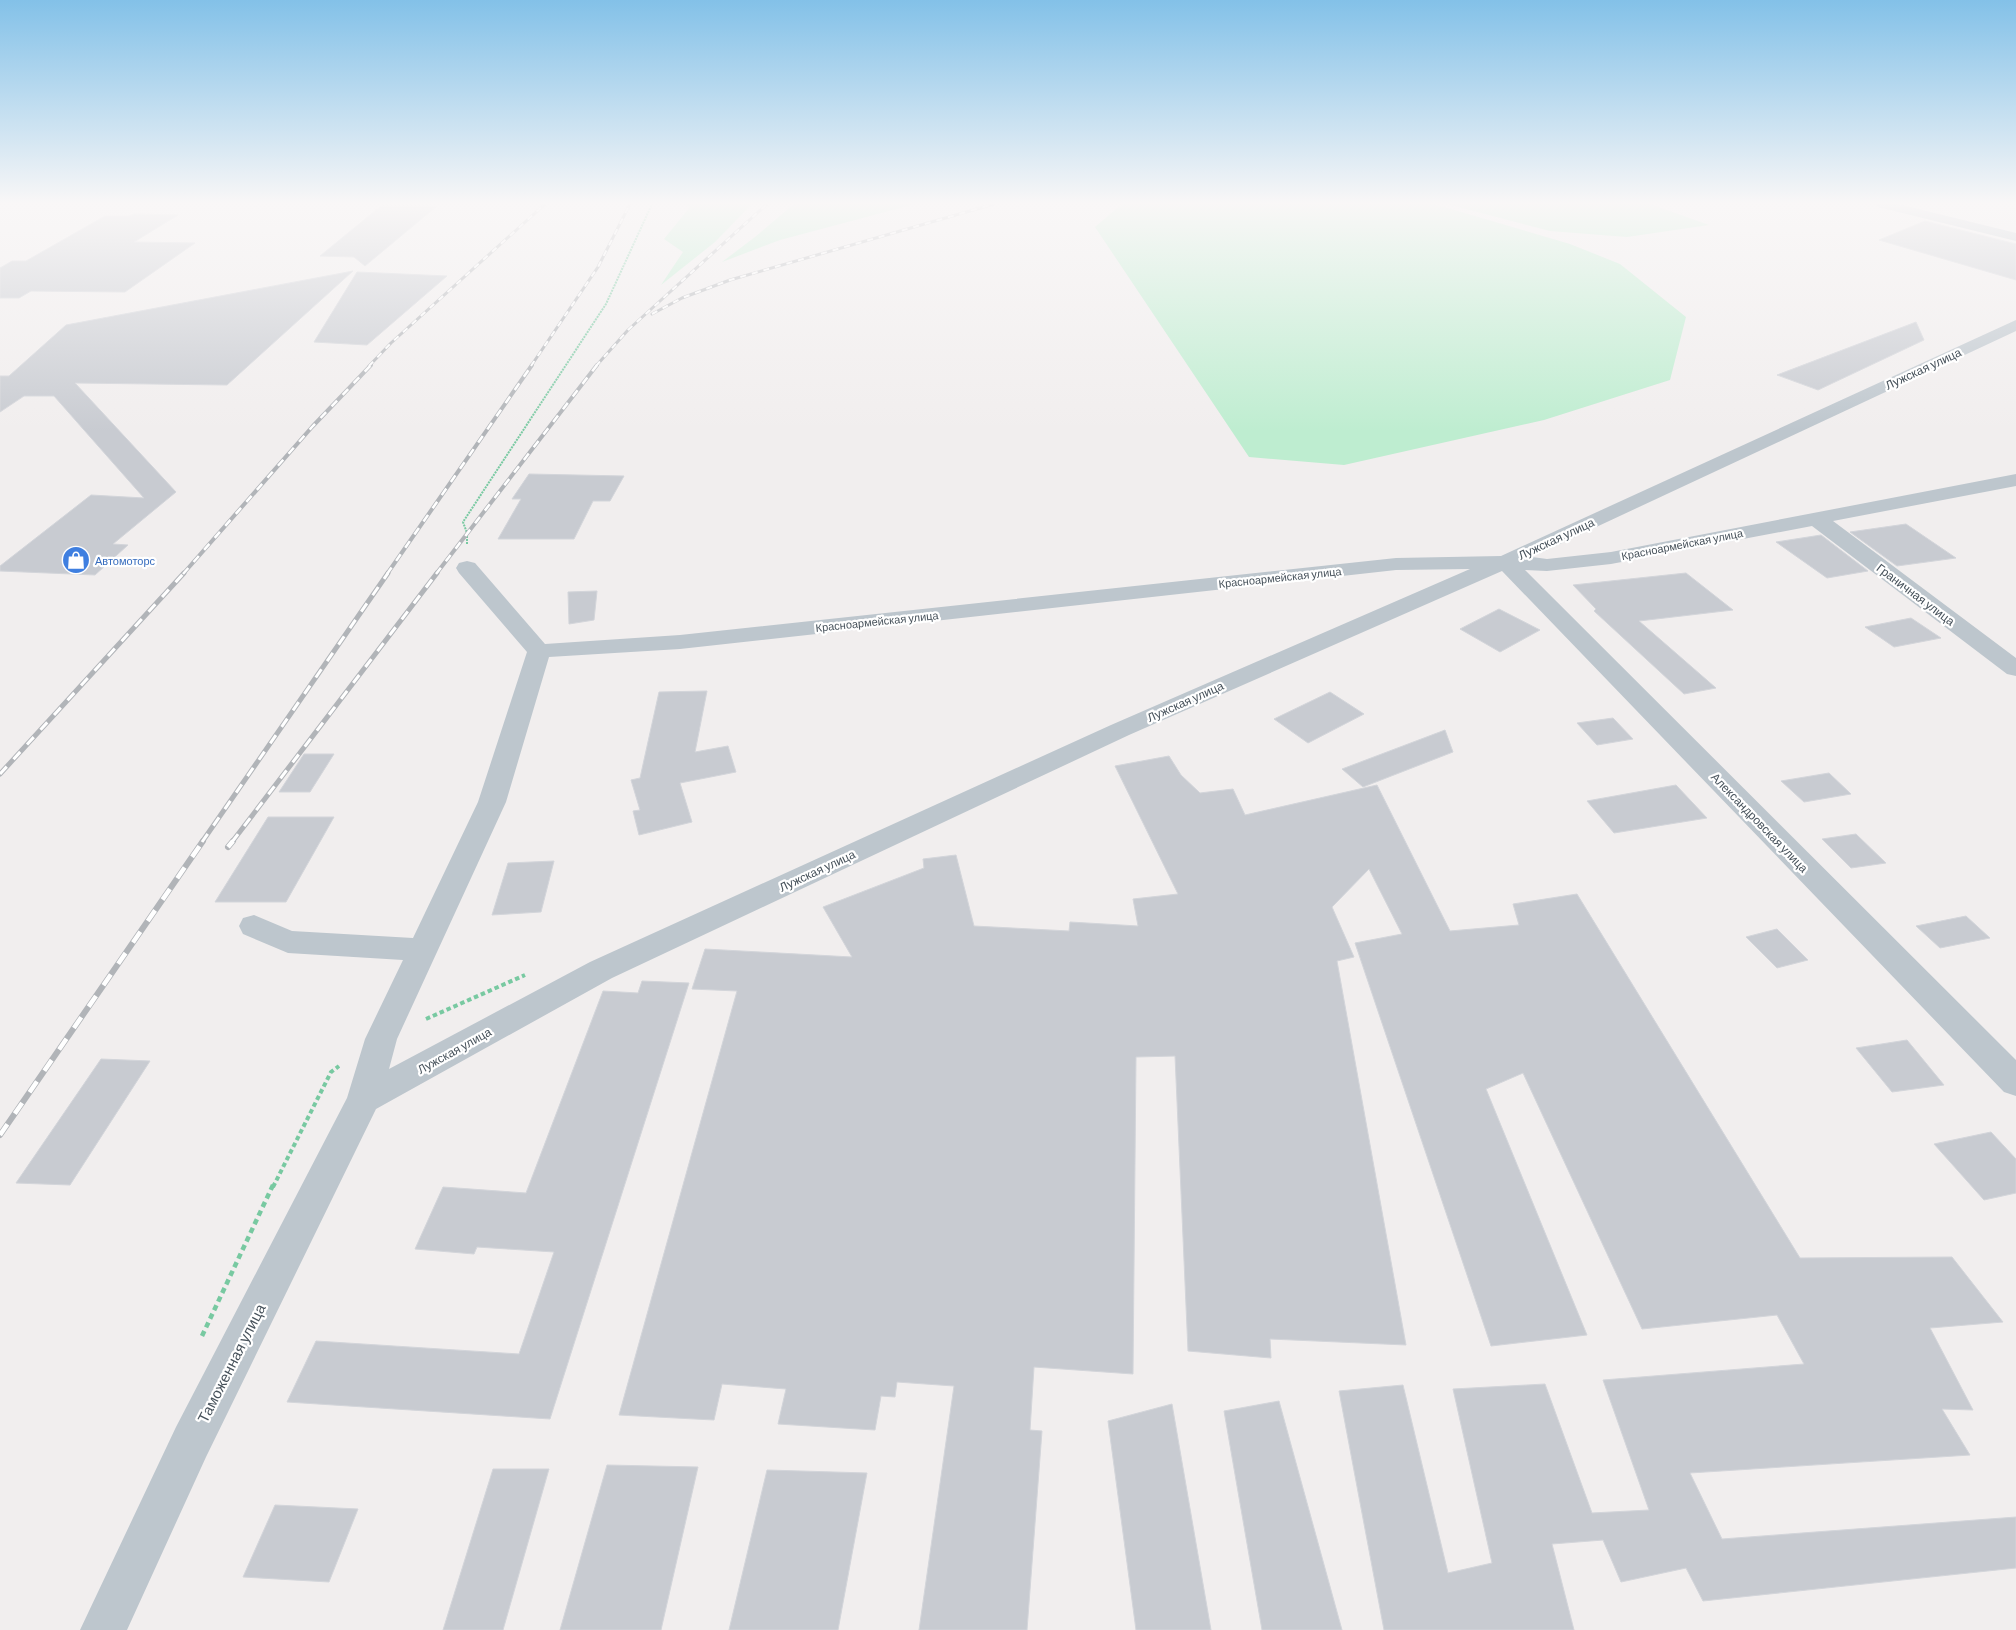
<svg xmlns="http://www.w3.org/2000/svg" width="2016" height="1630" font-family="Barlow,sans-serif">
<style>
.green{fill:#beedd0}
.building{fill:#c8cbd1;stroke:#d3d5da}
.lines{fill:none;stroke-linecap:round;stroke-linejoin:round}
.path-far2{stroke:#78c9a1;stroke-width:2;stroke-dasharray:2 1;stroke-linecap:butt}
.path-far1{stroke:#78c9a1;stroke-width:4;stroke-dasharray:4.5 3;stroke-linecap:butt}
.path{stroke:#78c9a1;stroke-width:4.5;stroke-dasharray:5.5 4;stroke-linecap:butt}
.minor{fill:#bdc6cd;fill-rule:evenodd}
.rail-far3-casing{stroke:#b1b4b8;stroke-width:3}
.rail-far2-casing{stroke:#b1b4b8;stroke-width:4}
.rail-far1-casing{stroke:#b1b4b8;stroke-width:5}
.rail-casing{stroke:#b1b4b8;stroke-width:6}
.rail-far3{stroke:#fff;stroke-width:2;stroke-dasharray:6;stroke-linecap:butt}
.rail-far2{stroke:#fff;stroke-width:2.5;stroke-dasharray:8;stroke-linecap:butt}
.rail-far1{stroke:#fff;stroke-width:3;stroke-dasharray:10;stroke-linecap:butt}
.rail{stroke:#fff;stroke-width:4.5;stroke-dasharray:13;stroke-linecap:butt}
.labels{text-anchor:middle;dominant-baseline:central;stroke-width:4.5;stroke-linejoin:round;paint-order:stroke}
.far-street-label{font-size:11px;fill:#47525b;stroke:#fff}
.far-shop-label{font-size:11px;fill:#366cbe;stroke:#fff;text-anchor:start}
.street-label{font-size:12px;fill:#47525b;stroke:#fff}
.near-street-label{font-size:15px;fill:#47525b;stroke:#fff}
</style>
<rect width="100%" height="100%" fill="#f1eeee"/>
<path class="green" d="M683,204H752L715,242L661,285L683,252L664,239L690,207Z
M794,204H915L780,240L722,262L755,237Z
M1122,204H1434L1570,244L1620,264L1686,317L1670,380L1544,420L1344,465L1249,457L1095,227Z
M1447,204H1650L1709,225L1627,237L1550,231Z"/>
<path class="building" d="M382,205L437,206L365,266L354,257L320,256Z
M134,214L178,215L134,242L195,243L125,292L31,291L19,298H0V268L12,261H26L105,216H129Z
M1925,221L2016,244V280L1879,240Z
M353,271L227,385L75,383L176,492L113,544L128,545L95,575L0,571V566L91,495L144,498L54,396H24L0,412V376H9L66,325Z
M357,272L447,276L367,345L314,342Z
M1916,322L1924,340L1818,390L1777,375Z
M529,474L624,476L610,501H593L574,539H498L521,499H512Z
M1906,524L1956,558L1897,566L1850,532Z
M1821,535L1868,571L1827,578L1776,542Z
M1686,573L1733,610L1639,621L1716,688L1684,694L1594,611L1596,609L1573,585Z
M597,591L594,620L569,624L568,592Z
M1499,609L1540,630L1500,652L1460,629Z
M1911,618L1941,638L1894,647L1865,627Z
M707,691L695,752L728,746L736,772L680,783L692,822L639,835L633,811L640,810L631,780L640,778L659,692Z
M1330,692L1364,714L1308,743L1274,719Z
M1613,718L1633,739L1597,745L1577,723Z
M1445,730L1453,752L1363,787L1342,769Z
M304,754H334L310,792H279Z
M1169,756L1181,775L1200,793L1233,789L1245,815L1377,785L1450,931L1519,925L1513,904L1577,894L1800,1258L1952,1257L2003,1322L1930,1328L1973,1410L1942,1409L1970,1455L1690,1473L1722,1539L2016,1517V1568L1703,1601L1686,1568L1621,1582L1603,1540L1552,1544L1574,1630H1384L1339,1391L1403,1385L1448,1573L1492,1563L1453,1389L1545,1384L1592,1513L1649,1510L1603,1380L1804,1364L1777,1315L1642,1329L1523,1073L1486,1089L1587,1335L1491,1346L1355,943L1402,934L1369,869L1332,907L1354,957L1337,961L1406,1345L1270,1339L1271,1358L1188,1351L1175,1056L1136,1057L1133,1374L1034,1367L1030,1430L1042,1431L1027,1630H919L954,1386L897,1382L895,1397L881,1396L875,1430L778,1424L786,1389L722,1384L714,1420L619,1415L737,991L692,989L705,949L852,957L823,907L924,868L923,859L956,855L974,926L1069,931L1070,922L1138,926L1133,899L1178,894L1115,766Z
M1829,773L1851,794L1804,802L1781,781Z
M1676,785L1707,818L1614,833L1587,801Z
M268,817H334L286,902H215Z
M1856,834L1886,863L1851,868L1822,839Z
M554,861L541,912L492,915L508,863Z
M1966,916L1990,938L1940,948L1916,926Z
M1777,929L1808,960L1777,968L1746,937Z
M642,981L689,983L550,1419L287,1402L316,1341L519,1354L554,1252L477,1247L474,1254L415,1249L443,1187L526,1193L603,991L638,993Z
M1907,1040L1944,1085L1892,1092L1856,1048Z
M101,1059L150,1061L70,1185L16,1183Z
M1991,1132L2016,1159V1193L1984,1200L1934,1144Z
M1279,1401L1342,1630H1262L1224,1411Z
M1172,1404L1211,1630H1136L1108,1421Z
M607,1465L698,1467L661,1630H560Z
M493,1469H549L503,1630H443Z
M767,1470L867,1473L838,1630H729Z
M275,1505L358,1509L329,1582L243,1577Z"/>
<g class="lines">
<path class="path-far2" d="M467,544V533L463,522L606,304L652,204"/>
<path class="path-far1" d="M426,1019L525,975
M273,1187L331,1072L339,1066"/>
<path class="path" d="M202,1336L273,1185"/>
<path class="minor" d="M1876,204H1898L2016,233V241L1878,207Z
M2016,320V331L1532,557L1547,559L1611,552L2016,474V486L1833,521L2016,658V676L2007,674L1812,526L1611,564L1547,571L1525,570L2016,1060V1096L2004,1092L1502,571L1129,735L612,978L376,1109L206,1457L127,1630H80L176,1427L347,1098L365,1039L403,960L288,953L243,934L239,926L243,918L254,915L292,931L413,938L478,802L527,652L459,573L456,568L459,563L467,561L475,563L545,644L680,635L1396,558L1501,556ZM1470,569L1111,725L590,962L389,1069L397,1039L506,802L549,657L680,649L1396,570Z"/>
<g class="rail-far3-casing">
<path id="rail-far3" d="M652,314L682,298L730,280L994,204
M369,366L391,343L545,204
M531,366L598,267L630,204
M596,366L628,330L767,204"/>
</g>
<g class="rail-far2-casing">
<path id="rail-far2" d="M183,574L312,427L371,365
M387,574L532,365
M436,574L597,365"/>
</g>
<g class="rail-far1-casing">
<path id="rail-far1" d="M0,774L184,573
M202,842L388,573
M232,842L437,573"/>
</g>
<g class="rail-casing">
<path id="rail" d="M228,847L233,841
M0,1135L203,841"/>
</g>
<use href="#rail-far3" class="rail-far3"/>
<use href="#rail-far2" class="rail-far2"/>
<use href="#rail-far1" class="rail-far1"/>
<use href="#rail" class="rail"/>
</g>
<linearGradient id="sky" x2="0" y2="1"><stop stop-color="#83c1e8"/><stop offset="0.47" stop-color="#f9f7f7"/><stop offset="1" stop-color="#f9f7f7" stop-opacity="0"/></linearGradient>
<rect width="2016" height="432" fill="url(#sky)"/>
<defs>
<g id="shop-disc" transform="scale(1.4375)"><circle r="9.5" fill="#3f7fe0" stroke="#fff"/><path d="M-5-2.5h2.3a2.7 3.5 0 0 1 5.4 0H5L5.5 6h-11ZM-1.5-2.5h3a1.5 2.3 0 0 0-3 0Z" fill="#fff"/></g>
</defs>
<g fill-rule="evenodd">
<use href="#shop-disc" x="76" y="560"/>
</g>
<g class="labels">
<g class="far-street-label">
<text transform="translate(1682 544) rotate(-11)">Красноармейская улица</text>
<text transform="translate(1280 577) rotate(-6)">Красноармейская улица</text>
<text transform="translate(877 621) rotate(-6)">Красноармейская улица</text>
</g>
<g class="far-shop-label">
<text x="95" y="560">Автомоторс</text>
</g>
<g class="street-label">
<text transform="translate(1923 368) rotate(-25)">Лужская улица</text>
<text transform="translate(1556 538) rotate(-25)">Лужская улица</text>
<text transform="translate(1916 594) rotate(37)">Граничная улица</text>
<text transform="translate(1185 701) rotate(-24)">Лужская улица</text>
<text transform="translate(1760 822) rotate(46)">Александровская улица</text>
<text transform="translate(817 870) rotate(-25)">Лужская улица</text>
<text transform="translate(454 1050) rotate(-29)">Лужская улица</text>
</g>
<g class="near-street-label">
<text transform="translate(231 1363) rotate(-63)">Таможенная улица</text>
</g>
</g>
</svg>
